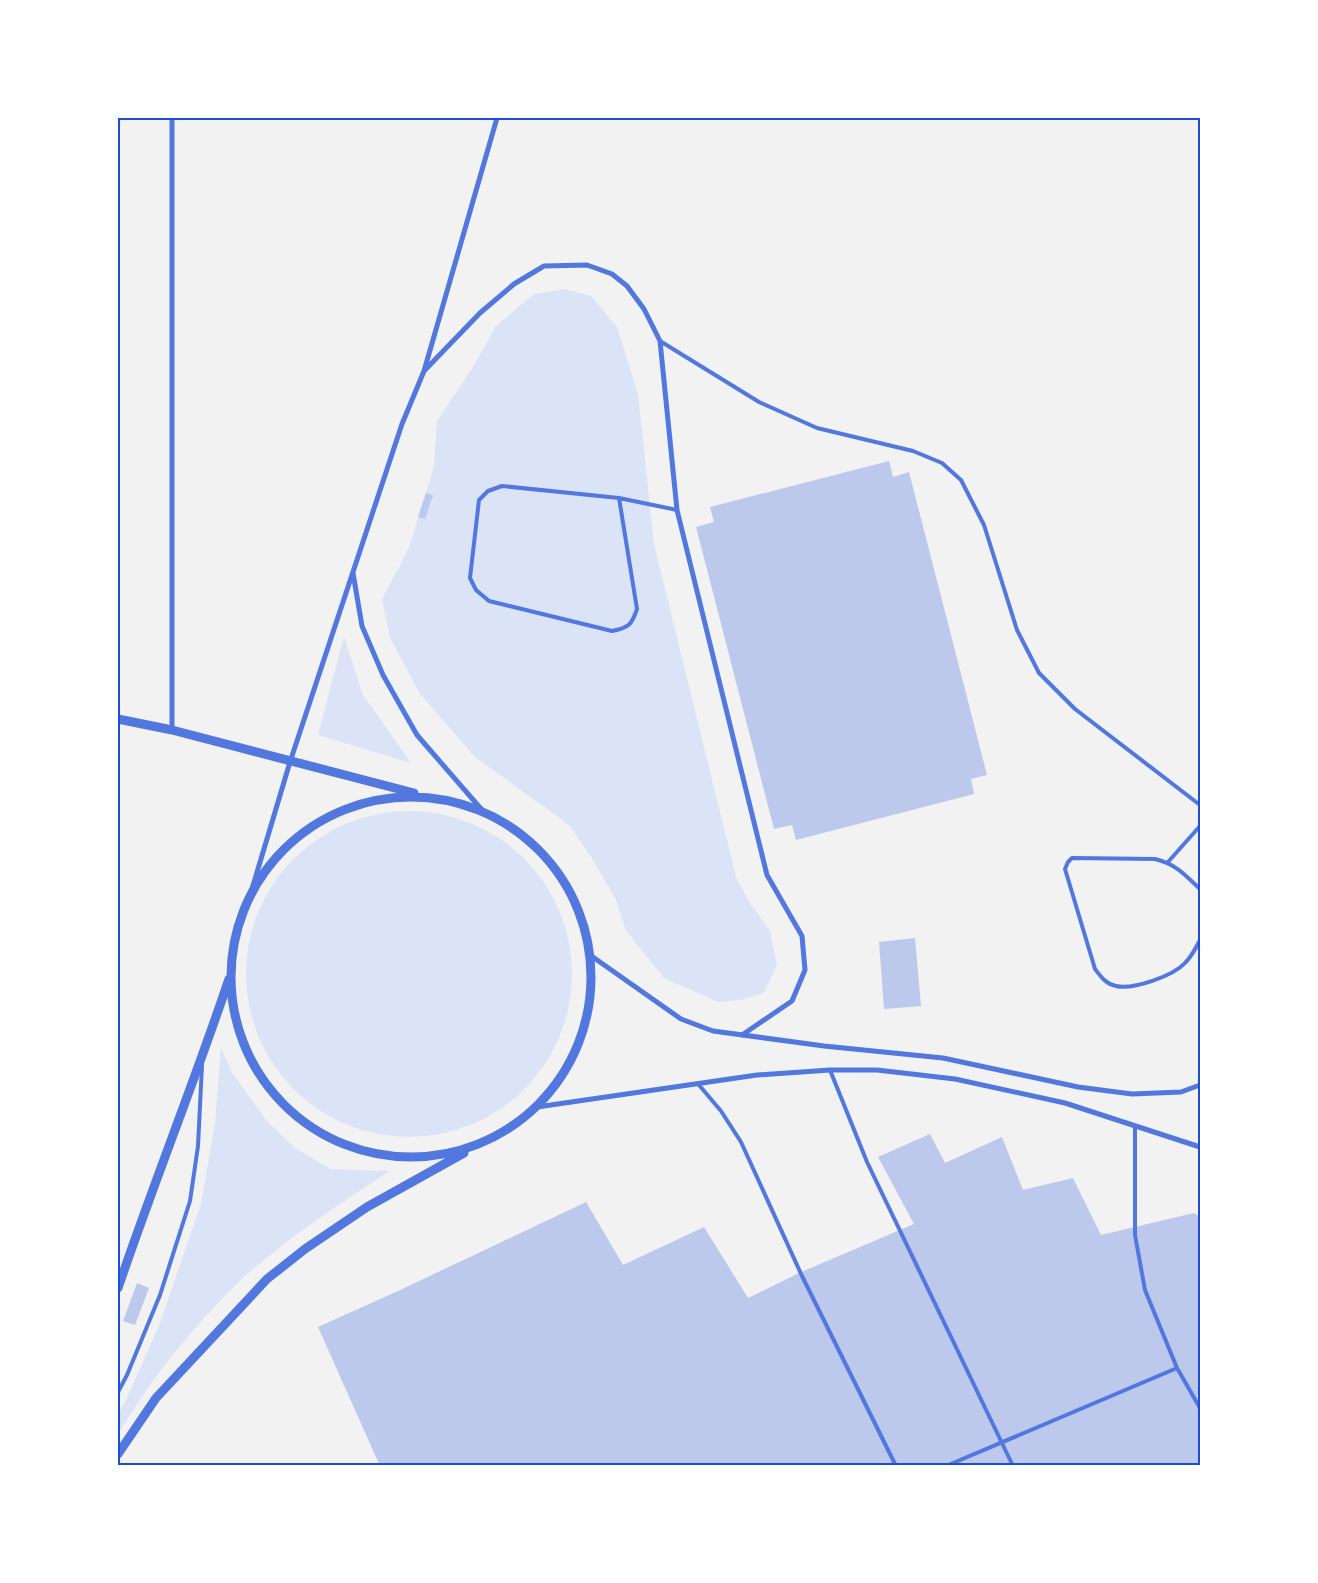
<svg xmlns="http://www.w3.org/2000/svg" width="1318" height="1583" font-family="Bitter,serif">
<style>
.green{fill:#dbe4f7}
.building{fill:#bdc9ec}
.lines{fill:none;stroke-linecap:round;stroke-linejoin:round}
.service{stroke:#5277de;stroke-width:4}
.minor{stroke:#5277de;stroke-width:5}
.tertiary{stroke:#5277de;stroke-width:9}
.neatline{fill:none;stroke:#1d4ed8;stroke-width:2}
</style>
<rect width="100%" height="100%" fill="#f2f2f2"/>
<path class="green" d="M564,289L591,296L617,327L638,394L654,544L736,877L750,903L770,931L777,965L764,993L740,1000L718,1002L664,978L626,931L616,900L593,860L569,825L474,756L420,694L390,638L382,599L409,548L434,466L437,421L473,367L496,326L534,294Z
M344,636L362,693L411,763L318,735Z
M246 974a163 163 0 1 1 326 0a163 163 0 1 1-326 0Z
M221,1048L233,1074L266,1120L295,1148L331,1169L390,1171C340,1203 291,1236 246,1275C237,1283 228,1293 219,1302C181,1342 148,1384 120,1431L118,1430V1414L126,1400L160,1323L201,1204L215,1123Z"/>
<path class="building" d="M889,461L893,477L909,472L987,775L971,779L974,794L796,840L792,825L774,829L696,527L714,522L710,507Z
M426,493L433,495L425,519L418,517Z
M915,938L921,1006L884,1009L879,942Z
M930,1134L945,1163L1002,1137L1023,1190L1073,1178L1101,1235L1194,1213L1200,1217V1466H380L318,1327L398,1291L586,1202L623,1265L704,1227L748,1298L799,1273L914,1224L878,1157Z
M137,1283L149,1288L135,1325L123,1321Z"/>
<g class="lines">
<path class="service" d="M660,341L759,402L817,428L913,451L942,463L961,480L984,525L1017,630L1039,673L1075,709L1200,805
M619,498L637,609C632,624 629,628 612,631L489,601L476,590L470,578L479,500L488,491L502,486L619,498L677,510
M1168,862L1200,826
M1200,889C1185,875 1176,864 1155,859L1072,858L1068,862L1065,869L1095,969C1101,977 1106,984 1116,986C1133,990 1173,976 1185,963C1191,957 1196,948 1200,940
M830,1070L867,1162L1013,1466
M699,1085L721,1111L741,1142L802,1276L896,1466
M1135,1126V1235L1145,1290L1177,1368L1200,1408
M118,1392L127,1375L160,1295L190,1201L198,1146L202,1065
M946,1466L1177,1368"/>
<path class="minor" d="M172,118V730
M424,371L480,313L514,284L544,266L587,265L612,274L627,286L644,309L660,341L677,510L767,875L802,936L805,970L792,1001L742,1035
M353,573L362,626L383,675L417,735L482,810
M252,889L290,762L402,424L424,371L497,118
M590,955L681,1019L713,1031L824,1046L943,1058L1078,1087L1132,1094L1181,1092L1200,1085
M537,1107L757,1075L830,1070H877L955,1079L1065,1103L1200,1147"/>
<path class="tertiary" d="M118,719L172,730L414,793
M231 977a180 180 0 1 1 360 0a180 180 0 1 1-360 0Z
M118,1288C153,1185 194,1083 229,979
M118,1454L156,1398L267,1279L305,1249L367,1207L464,1153"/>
</g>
<rect width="1318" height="1583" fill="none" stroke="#ffffff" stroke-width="238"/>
<rect x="119" y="119" width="1080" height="1345" class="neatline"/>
</svg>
